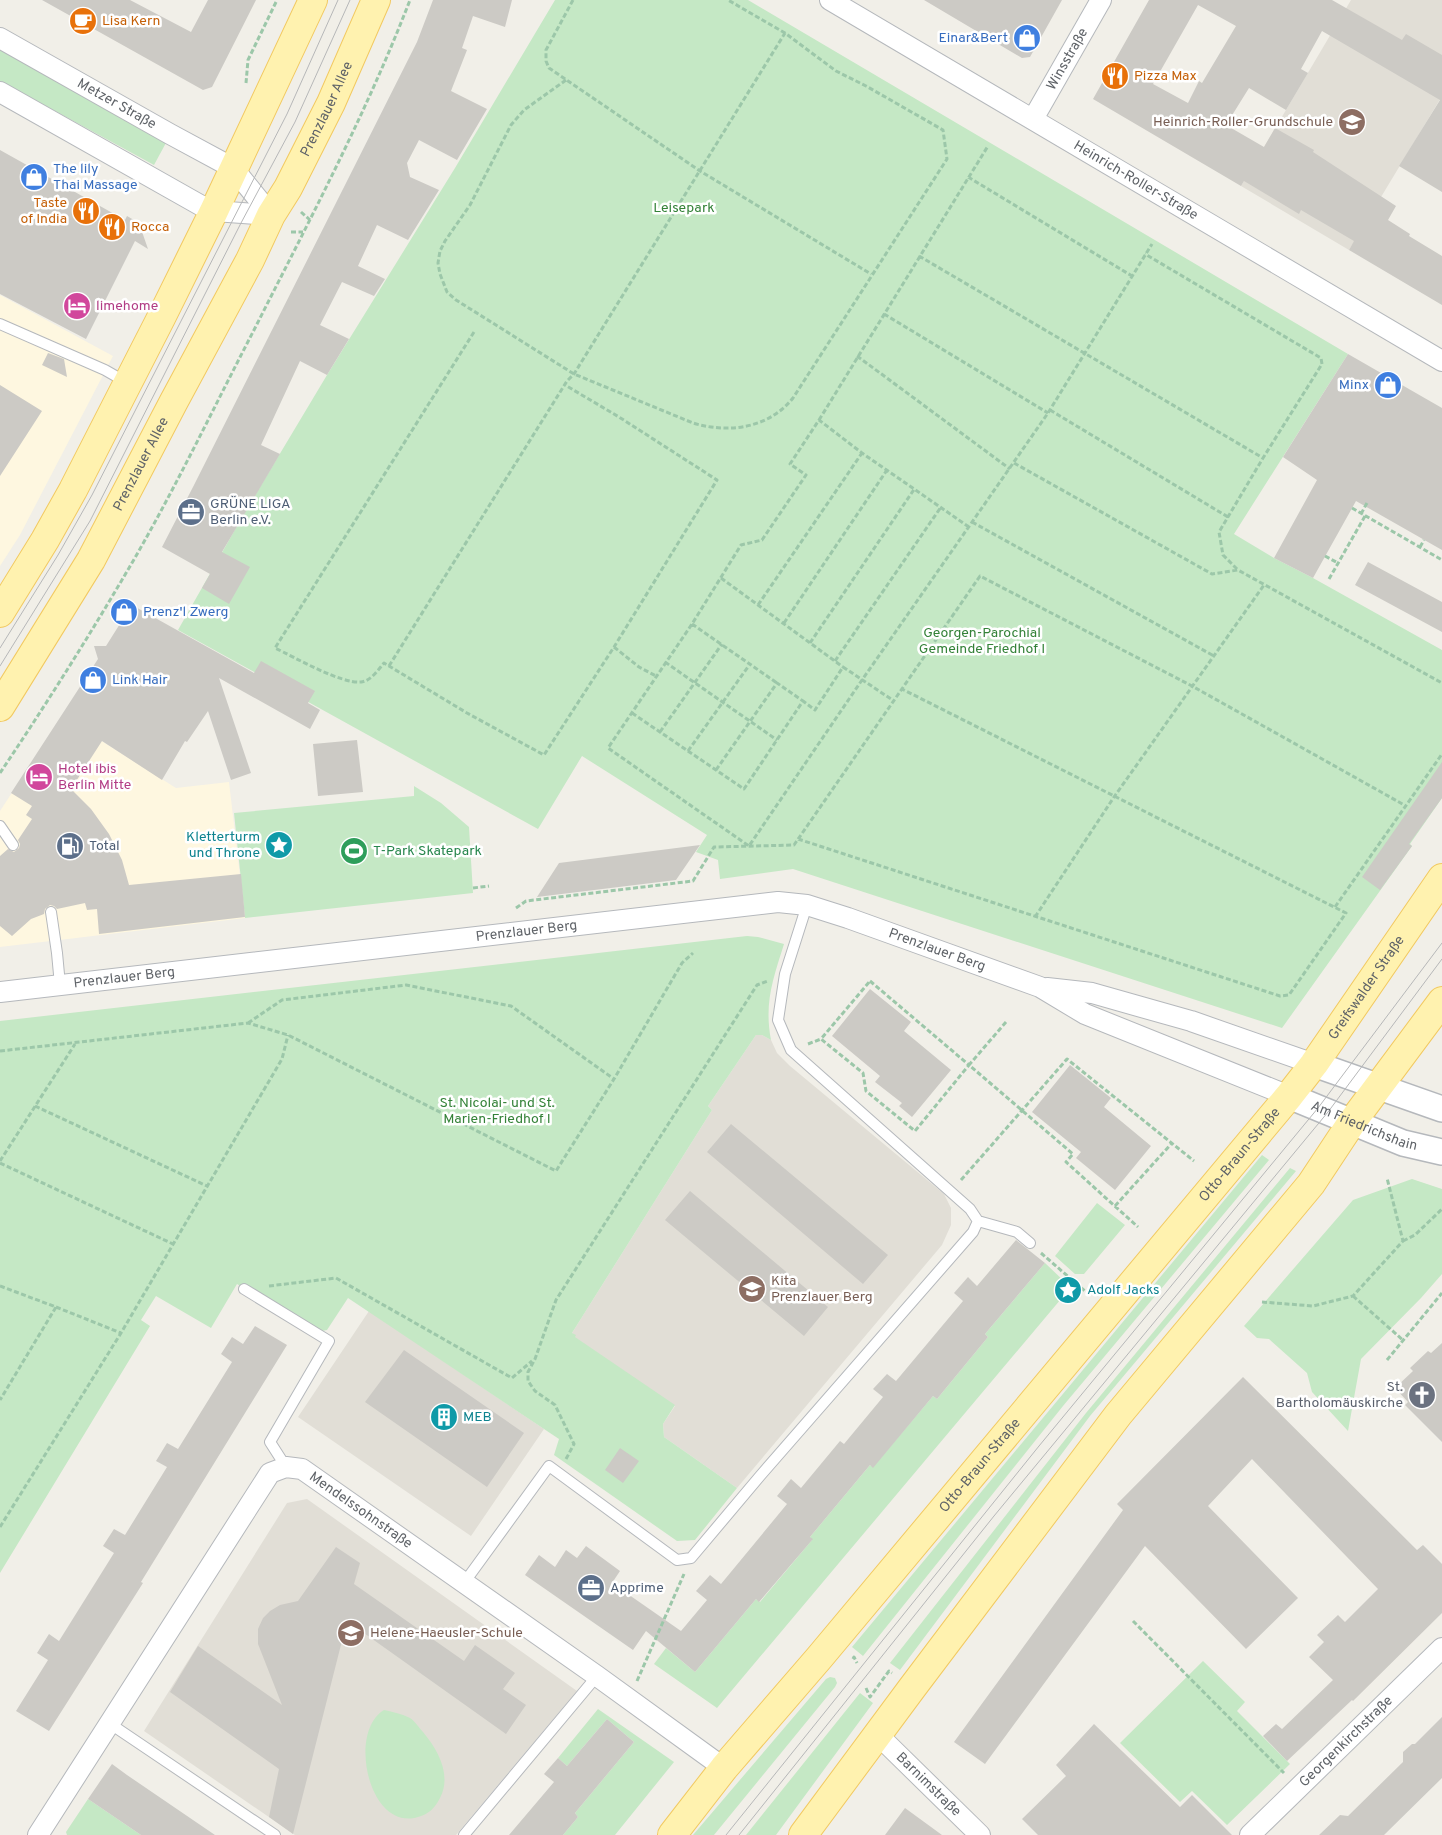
<svg xmlns="http://www.w3.org/2000/svg" width="1442" height="1835" font-family="Overpass,sans-serif">
<style>
.commercial{fill:#fef7e0}
.education{fill:#e1ded6}
.green{fill:#c5e8c5}
.building{fill:#cccac5;fill-rule:evenodd}
.lines{fill:none;stroke-linecap:round;stroke-linejoin:round}
.service-casing{stroke:#b5b8bc;stroke-width:12}
.minor-casing{stroke:#b5b8bc;stroke-width:22}
.tertiary-casing{stroke:#b5b8bc;stroke-width:28}
.primary-casing{stroke:#f2c960;stroke-width:30}
.path{stroke:#9cc7a9;stroke-width:3;stroke-dasharray:5 2.5;stroke-linecap:butt}
.service{stroke:#fff;stroke-width:10}
.minor{stroke:#fff;stroke-width:20}
.tertiary{stroke:#fff;stroke-width:25}
.primary{stroke:#fff2af;stroke-width:28}
.tram{stroke:#b6b7b8;stroke-width:1}
.labels{text-anchor:middle;dominant-baseline:central;stroke-width:5;stroke-linejoin:round;paint-order:stroke}
.food-label{font-size:14px;fill:#c56008;stroke:#fff;text-anchor:start}
.shop-label{font-size:14px;fill:#366cbe;stroke:#fff;text-anchor:start}
.street-label{font-size:14px;fill:#5f6368;stroke:#fff}
.education-label{font-size:14px;fill:#785e54;stroke:#fff;text-anchor:start}
.park-label{font-size:14px;fill:#348238;stroke:#fff}
.hotel-label{font-size:14px;fill:#b23c85;stroke:#fff;text-anchor:start}
.service-label{font-size:14px;fill:#4e5e75;stroke:#fff;text-anchor:start}
.culture-label{font-size:14px;fill:#0d838f;stroke:#fff;text-anchor:start}
.leisure-label{font-size:14px;fill:#27864d;stroke:#fff;text-anchor:start}
.worship-label{font-size:14px;fill:#5b616d;stroke:#fff;text-anchor:end}
</style>
<rect width="100%" height="100%" fill="#f1efe8"/>
<path class="commercial" d="M0,295L113,356L20,535L0,566Z
M62,716L176,788L229,782L245,918L0,947V811Z"/>
<path class="education" d="M1351,0H1442V96L1349,250L1241,186Z
M756,1035H762L771,1040L777,1053L790,1066L944,1194L951,1208V1225L942,1245L737,1488L664,1437L663,1424L675,1406L574,1337L572,1333L712,1110L708,1106Z
M369,1311L544,1429L471,1536L298,1417Z
M307,1499L577,1691L456,1835H295L144,1731L287,1503Z"/>
<path class="green" d="M555,0H748L1348,354L1234,534L1274,558L1313,578L1442,650V798L1410,844L1412,846L1282,1028L793,869L720,879L718,860L696,852L707,835L582,756L538,829L178,630L245,512L327,375L455,168Z
M0,48L167,141L154,165L0,81Z
M414,786L441,803L469,827L473,893L245,918L234,813L414,796Z
M747,936L758,937L784,944C773,979 764,1003 771,1040L762,1035H756L708,1106L712,1110L572,1333L576,1335L575,1337L675,1405L663,1424L664,1437L737,1488L695,1540L677,1541L554,1455L559,1439L348,1298L327,1330L317,1332L237,1284L211,1328L156,1296L141,1320L150,1326L0,1573V1021Z
M1262,1155L1269,1160L1063,1406L863,1656L852,1647Z
M1290,1168L1296,1171L1090,1416L900,1670L890,1663L1086,1413Z
M1412,1179L1442,1189V1274L1421,1298L1361,1359L1348,1431L1312,1392L1307,1373L1269,1339L1257,1338L1244,1326L1353,1200Z
M1097,1203L1125,1225L1084,1274H1075L1055,1256Z
M1045,1263L1066,1283V1293L717,1708L654,1664L666,1648L695,1672L756,1599L760,1602L812,1540L810,1537L870,1465L873,1467L933,1396L937,1399L988,1337L985,1334Z
M1203,1661L1245,1702L1237,1711L1290,1764L1227,1825L1192,1791L1180,1802L1120,1743Z
M830,1677L835,1678L837,1683L835,1687L714,1835H693L826,1679Z
M860,1693L873,1703L776,1835H746Z
M598,1709L674,1762L615,1835H563L578,1817L575,1813L634,1742L607,1719L567,1766L558,1758Z
M384,1710C393,1712 402,1714 410,1718C415,1721 419,1728 423,1732C438,1750 452,1775 440,1798C435,1808 429,1814 418,1817C369,1832 347,1732 384,1710Z
M88,1799L141,1835H67L66,1832Z"/>
<path class="building" d="M42,0H130L191,32L208,0H256L212,87L203,90Z
M433,0H512L505,27L473,16L462,48L467,50L451,91L487,109L457,160L419,140L407,163L410,177L439,190L408,240L377,225L358,266L385,279L374,296L342,282L320,325L349,339L327,375L300,361L261,445L280,454L222,552L250,567L229,604L202,588L210,574L162,547L193,487L417,42Z
M924,0H1062L1030,57L1022,58Z
M1149,0H1332L1402,40L1406,34L1442,55V192L1399,166L1440,100L1322,31L1301,69L1308,73L1286,110L1249,88L1226,125L1264,147L1275,128L1314,150L1313,152L1396,206L1388,220L1410,234L1409,236L1442,256V305L1349,250L1354,241L1301,210L1299,214L1244,181L1241,186L1093,99ZM1198,5L1236,26L1202,83L1199,81L1188,103L1153,84Z
M0,150L125,220L127,216L139,223L148,249L135,241L86,339L0,294Z
M48,353L64,359L67,377L42,365Z
M1348,354L1442,408V550L1356,501L1313,578L1274,558L1317,480L1283,457Z
M0,385L42,411L0,476Z
M1368,562L1442,602V632L1355,585Z
M132,605L254,673L261,661L315,691L308,703L320,710L310,729L219,678L251,773L231,780L208,711L187,742L185,741L162,780L102,741L71,789L91,809L109,834L122,860L129,885L241,874L245,917L99,934L97,909L87,910L85,903L57,909L54,906L50,905L45,909L44,914L31,919L12,936L0,926V856L8,849L14,852L19,848L20,844L18,840L32,819L26,815L32,806L11,793L98,659L94,646H106L123,619L118,609Z
M357,740L363,792L318,796L313,744Z
M1442,762V798L1409,844L1412,846L1380,890L1362,877Z
M700,845L676,880L537,897L559,863Z
M870,989L911,1022L904,1031L951,1070L912,1117L899,1106L902,1103L875,1082L880,1076L832,1036Z
M1070,1065L1111,1098L1104,1107L1151,1146L1115,1190L1076,1158L1081,1152L1032,1112Z
M731,1124L888,1255L863,1284L707,1152Z
M690,1191L828,1307L804,1336L665,1220Z
M1016,1240L1045,1263L985,1334L988,1337L937,1399L933,1396L873,1468L870,1465L810,1537L813,1539L759,1602L756,1599L695,1672L646,1631L633,1650L525,1575L539,1555L555,1567L566,1550L577,1558L586,1546L620,1571L612,1583L681,1631L707,1600L696,1591L710,1575L721,1584L787,1504L777,1496L791,1479L801,1488L840,1441L844,1444L883,1397L873,1389L887,1374L896,1381L963,1301L954,1293L968,1277L977,1286Z
M255,1326L287,1345L141,1582L143,1583L49,1731L16,1711L48,1660L37,1653L49,1634L59,1641L114,1553L103,1546L114,1529L125,1535L167,1467L156,1461L167,1443L178,1449L232,1362L221,1354L232,1337L243,1344Z
M1442,1343V1442L1405,1405L1408,1402L1395,1388L1413,1371L1410,1368L1428,1351L1431,1353Z
M404,1350L524,1433L487,1487L365,1402Z
M1243,1377L1417,1550L1423,1545L1442,1564V1613L1353,1701L1352,1700L1287,1761L1263,1736L1276,1724L1282,1729L1333,1680L1309,1657L1324,1642L1317,1635L1338,1615L1345,1622L1378,1589L1252,1459L1208,1506L1298,1598L1246,1649L1145,1546L985,1764L954,1742L1123,1510L1117,1504Z
M620,1448L639,1461L623,1483L605,1470Z
M336,1547L360,1563L354,1584L464,1661L475,1645L515,1673L503,1689L526,1705L506,1734L347,1621L293,1834L269,1817L279,1769L170,1692L198,1646L282,1705L258,1644V1629L263,1618L270,1611L280,1605L298,1601Z
M1442,1717V1778L1384,1835H1319L1340,1815L1348,1816L1403,1762V1752L1412,1744H1415Z
M607,1719L634,1742L575,1813L578,1817L563,1835H509L554,1782L544,1774L558,1758L567,1766Z
M1094,1724L1180,1807L1192,1795L1232,1835H1038L1022,1819L1066,1776L1056,1765Z
M112,1764L127,1775L215,1835H141L88,1799Z
M905,1808L942,1835H885Z"/>
<g class="lines">
<g class="service-casing">
<path id="service" d="M0,324L105,370L126,382
M0,826L13,845
M807,905L785,974L778,1020L791,1050L970,1209L978,1221L1017,1232L1030,1243
M51,912L57,953L60,985
M244,1289L329,1341L270,1442L286,1467
M464,1583L549,1466L677,1560L691,1558L760,1476L973,1232L978,1221
M109,1723L275,1835
M464,1835L597,1676"/>
</g>
<g class="minor-casing">
<g id="minor">
<path id="s1" d="M830,0L1442,361"/>
<path id="s2" d="M0,38L170,134L233,168L271,215"/>
<path d="M0,92L200,205L214,211L271,215"/>
<path id="s3" d="M1033,119L1101,0"/>
<path d="M1047,988L1092,993L1191,1021L1314,1064"/>
<path id="s4" d="M0,992L778,902L807,905L848,918L1040,987L1085,1014L1289,1096"/>
<path id="s5" d="M877,1734L980,1835"/>
<path id="s6" d="M38,1835L270,1473L286,1467L302,1469L597,1676L724,1768"/>
<path id="s7" d="M1250,1835L1442,1648"/>
</g>
</g>
<g class="tertiary-casing">
<g id="tertiary">
<path d="M1314,1064L1442,1109"/>
<path id="s8" d="M1289,1096L1403,1143L1442,1152"/>
</g>
</g>
<g class="primary-casing">
<g id="primary">
<path d="M0,613L45,540L73,490L162,316L214,211L313,0"/>
<path id="s9" d="M0,707L91,560L173,403L250,260L271,215L288,188L331,103L376,0"/>
<path id="s10" d="M672,1835L724,1768L819,1658L1289,1096L1314,1064L1442,878"/>
<path d="M803,1835L912,1688L1118,1415L1311,1184L1352,1122L1442,1001"/>
</g>
</g>
<path class="path" d="M573,0L546,50V61L549,68L700,171L871,274
M566,80L524,110L511,125L470,205L445,241L440,251L438,263L440,274L447,292L456,300L574,374L693,423C729,434 769,428 793,398L947,159L943,130L866,86L836,71L785,33L728,0
M246,83L248,60L277,0
M968,177L1132,276
M301,212L310,220
M291,232H303
M919,256L1263,458L1322,364L1321,358L1145,254
M884,314L1048,413
M474,332L275,648C294,657 341,684 361,682C371,681 378,670 384,663L467,713L544,755L614,647L717,480L619,417L565,385
M857,356L1010,469
M1050,410L1228,517
M819,420L988,146
M1014,463L1212,574L1238,570L1442,683
M1352,508L1442,560
M1361,514L1368,501
M972,522L1214,656
M969,527L862,453L819,420L790,464L806,475L762,540L741,545L692,624L608,748L749,846L862,680L1048,413L1152,244
M1420,547L1424,540
M1325,556L1338,563
M1237,569L1223,555L1219,532L1263,458
M721,578L843,667
M1329,579L1365,516
M758,605L862,453
M784,623L887,470
M692,624L777,683
M810,643L915,488
M614,647L639,667L656,676
M835,661L941,507
M665,662L777,740
M389,666L567,381L574,374L785,33
M632,713L744,789L803,701L815,710L843,667L894,701
M660,732L722,644
M688,751L750,664
M716,770L777,683L803,701
M0,773C45,706 88,638 129,568C174,491 213,409 254,330C309,221 366,114 410,0
M798,839L1280,996L1289,995L1346,913L902,689
M473,888L489,886
M1335,907L1442,754
M516,908L526,901L693,881L714,847L794,845L980,576L1192,686L1406,806
M1035,917L1114,797L1264,585
M870,981L969,1065L915,1131L866,1091L863,1073L821,1039Z
M1006,1022L969,1065L1073,1154L1066,1162L1138,1227
M248,1023L282,1000L406,985L511,1006L614,1079
M808,1044L821,1039
M0,1051L248,1023L288,1035L556,1171L614,1079L682,963L693,953
M35,1106L207,1186
M0,1161L75,1044
M0,1163L173,1244
M961,1180L1067,1059L1194,1161
M1115,1206L1172,1143
M1403,1241L1415,1235L1442,1209
M1041,1253L1086,1292
M0,1286L56,1307L0,1400
M269,1286L336,1278L512,1378L532,1361
M1353,1296L1404,1341
M1262,1302L1313,1306L1353,1296L1403,1241L1387,1178
M56,1307L121,1333
M1387,1360L1442,1293
M566,1459L574,1444L555,1405L535,1391L528,1381V1372L535,1359L556,1300L757,985L768,981
M0,1527L121,1333L282,1059L288,1035
M1133,1621L1284,1773
M853,1659L854,1657L857,1663
M637,1681L684,1574
M866,1688L870,1697L889,1671L892,1673"/>
<use href="#service" class="service"/>
<use href="#minor" class="minor"/>
<use href="#tertiary" class="tertiary"/>
<use href="#primary" class="primary"/>
<path class="tram" d="M0,648L58,555L92,495L287,114L338,0
M0,666L90,521L241,223L295,122L350,0
M726,1835L1039,1446L1318,1108L1442,943
M739,1835L994,1516L1328,1112L1442,959"/>
</g>
<defs>
<g id="cafe-disc" transform="scale(1.4375)"><circle r="9.5" fill="#e8710a" stroke="#fff"/><path d="M-5.5-4.5H6V0H3Q3 3.5 0 3.5H-2.5Q-5.5 3.5-5.5 0ZM3-3.2v2h1.7v-2ZM-6 4.5H4V6H-6Z" fill="#fff"/></g>
<g id="shop-disc" transform="scale(1.4375)"><circle r="9.5" fill="#3f7fe0" stroke="#fff"/><path d="M-5-2.5h2.3a2.7 3.5 0 0 1 5.4 0H5L5.5 6h-11ZM-1.5-2.5h3a1.5 2.3 0 0 0-3 0Z" fill="#fff"/></g>
<g id="restaurant-disc" transform="scale(1.4375)"><circle r="9.5" fill="#e8710a" stroke="#fff"/><path d="M-5-6h1v4h1v-4h1v4h1v-4h1v5L-1.5 .5V6h-2V.5L-5-1ZM5-6V6H3V1.5H1.5Q1.5-4 5-6Z" fill="#fff"/></g>
<g id="school-disc" transform="scale(1.4375)"><circle r="9.5" fill="#8d6e63" stroke="#fff"/><path d="M0-5L7-2L0 1L-7-2ZM-4 1L0 2.5L4 1V4Q0 6-4 4Z" fill="#fff"/></g>
<g id="hotel-disc" transform="scale(1.4375)"><circle r="9.5" fill="#d1479c" stroke="#fff"/><path d="M-6-4.5h1.5V1H6V5H4.5V3h-9V5H-6ZM-4 0a1.8 1.8 0 1 1 3.6 0ZM.5 0V-2.5h3Q6-2.5 6 0Z" fill="#fff"/></g>
<g id="office-disc" transform="scale(1.4375)"><circle r="9.5" fill="#5c6f8a" stroke="#fff"/><path d="M-6-3h4V-5.5h4V-3h4V5H-6ZM-1-4.5V-3h2v-1.5ZM-6 0V1H6V0Z" fill="#fff"/></g>
<g id="sight-disc" transform="scale(1.4375)"><circle r="9.5" fill="#0f9aa8" stroke="#fff"/><path d="M0-6L1.8-2.2L6-1.7L2.9 1.2L3.7 5.4L0 3.3L-3.7 5.4L-2.9 1.2L-6-1.7L-1.8-2.2Z" fill="#fff"/></g>
<g id="fuel-disc" transform="scale(1.4375)"><circle r="9.5" fill="#5c6f8a" stroke="#fff"/><path d="M-5.5-6h7V0h2V4h1.3V-2.5L3-4.5l.8-.8L6-3V5H2.5V1h-1V6h-7ZM-4.2-4.7v3.2H.2V-4.7Z" fill="#fff"/></g>
<g id="stadium-disc" transform="scale(1.4375)"><circle r="9.5" fill="#2e9e5b" stroke="#fff"/><path d="M0-5a6.5 5 0 1 0 0 10a6.5 5 0 1 0 0-10ZM-3.5-1.8h7v3.6h-7Z" fill="#fff"/></g>
<g id="church-disc" transform="scale(1.4375)"><circle r="9.5" fill="#6b7280" stroke="#fff"/><path d="M-1.2-6h2.4v3.5h3.3v2.4h-3.3V6h-2.4V-.1h-3.3v-2.4h3.3Z" fill="#fff"/></g>
<g id="building-disc" transform="scale(1.4375)"><circle r="9.5" fill="#0f9aa8" stroke="#fff"/><path d="M-4-6H4V6H1V3H-1V6H-4ZM-2.5-4.3h1.7v1.8h-1.7ZM.8-4.3h1.7v1.8H.8ZM-2.5-1h1.7V.8h-1.7ZM.8-1h1.7V.8H.8Z" fill="#fff"/></g>
</defs>
<g fill-rule="evenodd">
<use href="#cafe-disc" x="83" y="21"/>
<use href="#shop-disc" x="1027" y="38"/>
<use href="#restaurant-disc" x="1115" y="76"/>
<use href="#school-disc" x="1352" y="122"/>
<use href="#shop-disc" x="34" y="177"/>
<use href="#restaurant-disc" x="86" y="211"/>
<use href="#restaurant-disc" x="112" y="227"/>
<use href="#hotel-disc" x="77" y="306"/>
<use href="#shop-disc" x="1388" y="385"/>
<use href="#office-disc" x="191" y="512"/>
<use href="#shop-disc" x="124" y="612"/>
<use href="#shop-disc" x="93" y="680"/>
<use href="#hotel-disc" x="39" y="777"/>
<use href="#sight-disc" x="279" y="845"/>
<use href="#fuel-disc" x="70" y="846"/>
<use href="#stadium-disc" x="354" y="851"/>
<use href="#school-disc" x="752" y="1289"/>
<use href="#sight-disc" x="1068" y="1290"/>
<use href="#church-disc" x="1422" y="1395"/>
<use href="#building-disc" x="444" y="1417"/>
<use href="#office-disc" x="591" y="1588"/>
<use href="#school-disc" x="351" y="1633"/>
</g>
<g class="labels">
<g class="food-label">
<text x="102" y="21">Lisa Kern</text>
<text x="1134" y="76">Pizza Max</text>
<text x="67" y="203" text-anchor="end">Taste<tspan x="67" dy="16">of India</tspan></text>
<text x="131" y="227">Rocca</text>
</g>
<g class="shop-label">
<text x="1008" y="38" text-anchor="end">Einar&amp;Bert</text>
<text x="53" y="169">The lily<tspan x="53" dy="16">Thai Massage</tspan></text>
<text x="1369" y="385" text-anchor="end">Minx</text>
<text x="143" y="612">Prenz'l Zwerg</text>
<text x="112" y="680">Link Hair</text>
</g>
<g class="street-label">
<text stroke="none"><textPath href="#s3" startOffset="69">Winsstraße</textPath></text>
<text stroke="none"><textPath href="#s2" startOffset="134">Metzer Straße</textPath></text>
<text stroke="none"><textPath href="#s9" startOffset="682">Prenzlauer Allee</textPath></text>
<text stroke="none"><textPath href="#s1" startOffset="355">Heinrich-Roller-Straße</textPath></text>
<text stroke="none"><textPath href="#s9" startOffset="281">Prenzlauer Allee</textPath></text>
<text stroke="none"><textPath href="#s4" startOffset="530">Prenzlauer Berg</textPath></text>
<text stroke="none"><textPath href="#s4" startOffset="950">Prenzlauer Berg</textPath></text>
<text stroke="none"><textPath href="#s4" startOffset="125">Prenzlauer Berg</textPath></text>
<text stroke="none"><textPath href="#s10" startOffset="1096">Greifswalder Straße</textPath></text>
<text stroke="none"><textPath href="#s8" startOffset="81">Am Friedrichshain</textPath></text>
<text stroke="none"><textPath href="#s10" startOffset="886">Otto-Braun-Straße</textPath></text>
<text stroke="none"><textPath href="#s10" startOffset="481">Otto-Braun-Straße</textPath></text>
<text stroke="none"><textPath href="#s6" startOffset="535">Mendelssohnstraße</textPath></text>
<text stroke="none"><textPath href="#s7" startOffset="134">Georgenkirchstraße</textPath></text>
<text stroke="none"><textPath href="#s5" startOffset="72">Barnimstraße</textPath></text>
</g>
<g class="education-label">
<text x="1333" y="122" text-anchor="end">Heinrich-Roller-Grundschule</text>
<text x="771" y="1281">Kita<tspan x="771" dy="16">Prenzlauer Berg</tspan></text>
<text x="370" y="1633">Helene-Haeusler-Schule</text>
</g>
<g class="park-label">
<text x="684" y="208">Leisepark</text>
<text x="982" y="633">Georgen-Parochial<tspan x="982" dy="16">Gemeinde Friedhof I</tspan></text>
<text x="497" y="1103">St. Nicolai- und St.<tspan x="497" dy="16">Marien-Friedhof I</tspan></text>
</g>
<g class="hotel-label">
<text x="96" y="306">limehome</text>
<text x="58" y="769">Hotel ibis<tspan x="58" dy="16">Berlin Mitte</tspan></text>
</g>
<g class="service-label">
<text x="210" y="504">GRÜNE LIGA<tspan x="210" dy="16">Berlin e.V.</tspan></text>
<text x="89" y="846">Total</text>
<text x="610" y="1588">Apprime</text>
</g>
<g class="culture-label">
<text x="260" y="837" text-anchor="end">Kletterturm<tspan x="260" dy="16">und Throne</tspan></text>
<text x="1087" y="1290">Adolf Jacks</text>
<text x="463" y="1417">MEB</text>
</g>
<g class="leisure-label">
<text x="373" y="851">T-Park Skatepark</text>
</g>
<g class="worship-label">
<text x="1403" y="1387">St.<tspan x="1403" dy="16">Bartholomäuskirche</tspan></text>
</g>
</g>
</svg>
